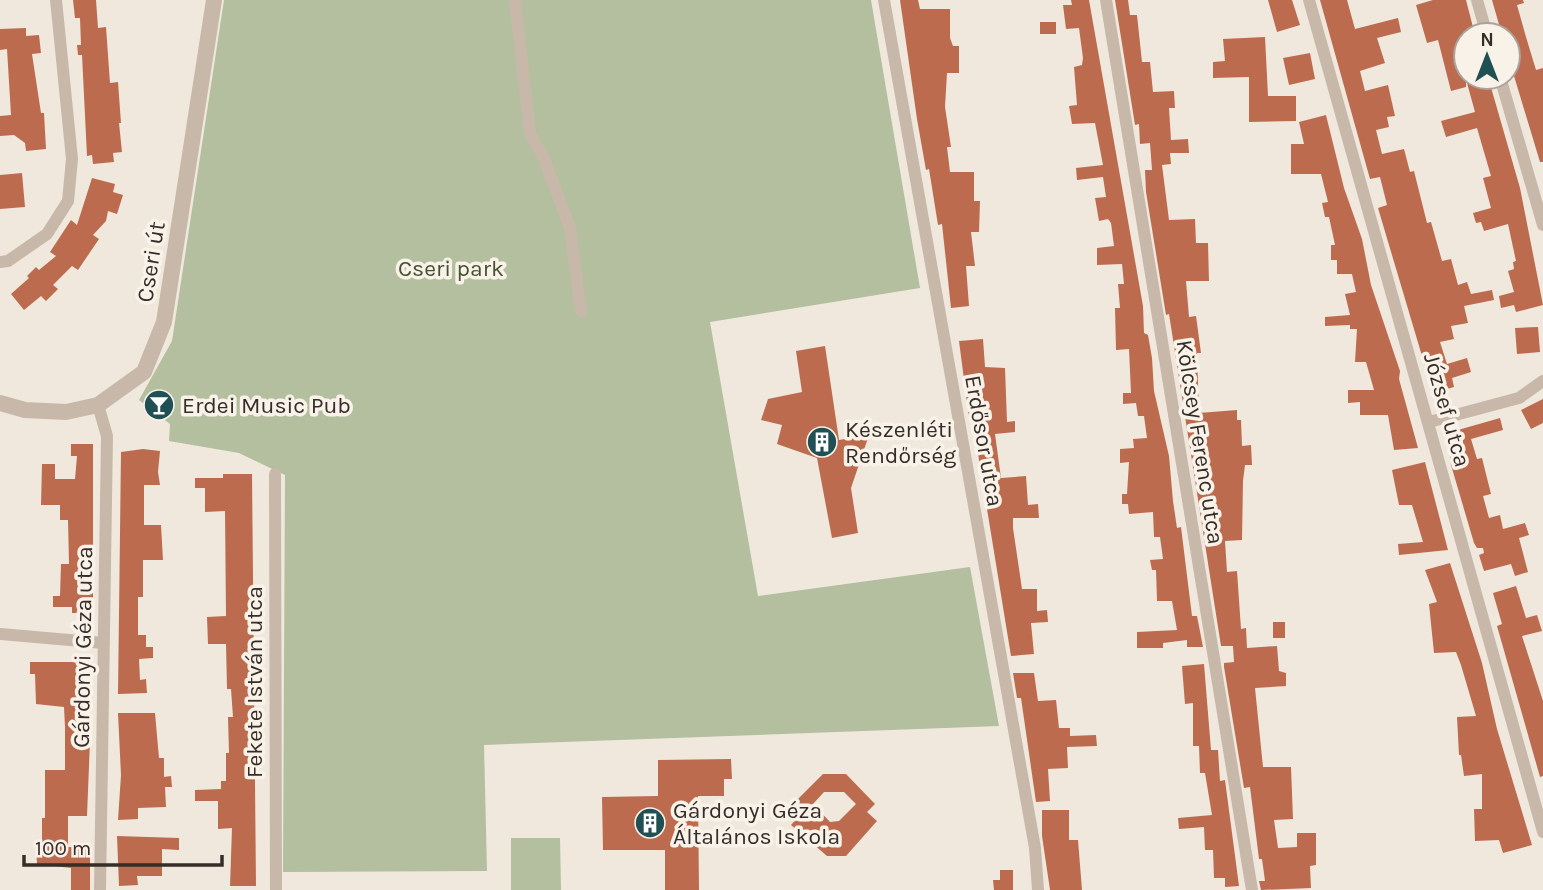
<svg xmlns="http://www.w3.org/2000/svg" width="1543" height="890" font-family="Karla,sans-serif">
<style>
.green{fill:#b3bf9e}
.building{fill:#bd6b4f;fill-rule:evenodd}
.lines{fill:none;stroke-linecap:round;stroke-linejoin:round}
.minor{stroke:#c8b8aa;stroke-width:12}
.tertiary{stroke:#c8b8aa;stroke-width:16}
.labels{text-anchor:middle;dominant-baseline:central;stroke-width:7;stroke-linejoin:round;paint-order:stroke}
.street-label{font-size:23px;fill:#362d29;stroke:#f8f2e9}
.park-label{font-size:23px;fill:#45522f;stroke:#f8f2e9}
.poi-label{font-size:23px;fill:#362d29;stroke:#f8f2e9;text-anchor:start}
</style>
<rect width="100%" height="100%" fill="#f0e8dd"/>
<path class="green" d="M224,0H871L920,288L710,322L758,596L970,567L999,726L484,745L487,871L283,872L285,475L239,453L169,441L170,424L139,400L172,341Z
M511,838H560L561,890H511Z"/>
<path class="building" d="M73,0H96L98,28L106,27L110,83L118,82L121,123H119L122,152L113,153L114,162L93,164L92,155L87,156L82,55H78L77,45H81L80,18H75Z
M900,0H918L920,9H950V38L953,46H959V73H947L945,107L951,147H947L950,172H974V201H980L979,232H971L975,266H966L969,306L951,308L942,224L938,225L929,169L926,170L917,119Z
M1071,0H1089L1143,306L1144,333L1148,335L1152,358L1154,391L1169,456L1173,501L1177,528L1181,527L1192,616H1197L1203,647H1187V640L1163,643V648H1137V632L1177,630L1172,601H1157L1156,570H1152L1150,560L1163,559L1160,537H1154L1153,512L1129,514L1128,504H1122V494H1127L1129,462L1120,463V449L1134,448L1133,439L1147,438L1144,416H1138L1136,403L1123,404V393H1131L1129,349L1116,350L1115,308H1120L1118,284H1124L1122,264L1097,265V248L1114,246L1111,223L1108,219L1099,221L1095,198L1106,197L1103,177L1077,180L1076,168L1103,165L1095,123L1072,124L1069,106L1077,105L1074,67L1082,65L1083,58L1079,28L1066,29L1063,5H1072Z
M1115,0H1128L1130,15H1137L1142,62H1150L1153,92L1174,91L1175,108H1169L1171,140L1188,139L1189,153H1170L1171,164L1162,165L1169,220L1195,219L1196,243H1208L1209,281H1186L1189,317L1196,316L1201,353H1197L1199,413L1237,410V420H1241L1242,446L1251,445L1252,465H1245L1243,481L1242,540L1225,541L1227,572L1237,571L1241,629L1246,628L1247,648L1277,646L1279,671L1286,673V686L1255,688L1263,767H1291L1293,819L1274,820L1278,848L1297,847V833H1316V865L1310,866L1311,888L1261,890L1259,881H1265L1262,859H1259L1250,787L1244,788L1224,667V663L1234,662L1233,646H1221L1169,314L1166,315L1146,192L1145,170H1152L1150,143L1140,144L1139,124L1135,125Z
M1268,0H1292L1300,25L1277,32Z
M1320,0H1347L1355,29L1398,18L1401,32L1377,38L1385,63L1360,71L1365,91L1388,85L1395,116L1387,117L1389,127L1376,130L1382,154L1404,149L1410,172L1414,171L1427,223L1431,222L1442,261L1451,259L1458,285L1467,282L1471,294L1492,290L1494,300L1464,306L1468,323L1451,326L1454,339L1440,342L1447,364L1467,358L1471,372L1452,378L1454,387L1433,393L1378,208L1387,205L1380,177L1370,179Z
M1433,0H1466L1475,35H1466V87L1451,91L1438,40L1427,43L1416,5Z
M1492,0H1523L1524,3L1517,5L1526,37L1536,70L1543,68V162H1540L1514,76L1508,52V35H1502Z
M1040,22H1056V34H1040Z
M26,28V36L39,35L41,53L32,54L41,113H44L46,149L26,151L25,143L14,135L0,136V116L11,115L7,49L0,50V29Z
M1265,37L1268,96H1296V121L1249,122V77L1213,78V62L1225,61L1223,39Z
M1310,53L1315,79L1289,85L1283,58Z
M1488,77L1520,188L1543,305L1516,312L1514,305L1501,308L1499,296L1514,292L1508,271L1514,269L1513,262L1516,261L1508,224L1484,231L1481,222L1476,223L1473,213L1491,208L1483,178L1491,176L1477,128L1446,137L1441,121L1475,112L1467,83Z
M1326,115L1344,188L1362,239L1371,285L1400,371L1399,379L1418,448L1394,450L1388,415H1360V402L1348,403V390H1374L1366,362H1355L1357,329H1350V325L1325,326V317L1350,315L1345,294L1356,292L1352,274H1337V260H1331V245H1335L1329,217H1325L1322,203L1328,202L1321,174H1291V144H1304L1299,122Z
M22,173L25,207L0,209V175Z
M92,178L115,184L113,192L123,195L117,214L108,211L106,221L93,235L99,239L78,270L72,266L53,285L58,289L46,301L41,296L24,310L11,294L29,278L27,276L36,267L39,270L56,256L50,252L71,220L77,225Z
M1538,327L1540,352L1517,354L1515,328Z
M983,339L985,367L1005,368L1007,422L1015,421V432L995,434L1001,478L1026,476L1028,505L1038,504L1039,518H1013V528L1022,589H1037V611L1047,610L1048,622L1031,623L1034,654L1011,656L972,417L969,418L959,341Z
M825,346L839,440L869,435L851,488L858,533L832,538L817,458L777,444L782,425L761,420L768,399L802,392L796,351Z
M1543,399V423L1531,429L1521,410Z
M1500,418L1503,430L1471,439L1477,459L1482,458L1491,494L1483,496L1489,518L1500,515L1503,529L1525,523L1529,535L1519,538L1528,572L1515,576L1511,564L1484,571L1479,555L1484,553L1483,548H1477L1474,543L1451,465L1450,457L1461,454L1459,444L1447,445L1444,434Z
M71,444H93V613H72V607H53V596H60L61,564H69L68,520H60V505H41L42,464H55V479H75L77,456H71Z
M143,449L160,451L158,472L160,485H144V525H161L163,560H143V597H138V635H146V647H153V658L139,659L140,680L146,679L147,693L118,694L121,452Z
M1425,462L1448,550L1399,555L1398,544L1423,542L1412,505H1399L1392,470Z
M223,474H252L256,886H230L232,828L218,829V801H195V790L221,789V781H226V753H229L228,717H233L231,689H227L226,644H208L207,617L226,616L225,511L205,512V488H195V478H223Z
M1450,563L1482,663L1497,729L1532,845L1503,853L1499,840L1475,841L1474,809H1482V774L1464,776L1461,755H1459L1457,717L1476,716L1461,665L1456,652L1434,653L1429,604L1437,602L1425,570Z
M1516,586L1526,618L1537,615L1542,631L1522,636L1543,701V776L1540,777L1497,626L1502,624L1493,593Z
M1273,622H1285V638H1273Z
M30,662H93L89,695L83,696L84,713L91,716L87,816H68V847L90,848V890H71V868L37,864L36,849H42V818H45V770H65V727L64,707L36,704L35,674H30Z
M1204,664L1211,750H1218L1220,781L1225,780L1239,886L1225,887V878H1214L1213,850H1205L1204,827L1179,829L1178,818L1212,815L1205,773H1200L1199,746H1193V703L1185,704L1182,666Z
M1013,673H1034L1038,701L1056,700L1059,728H1070V736L1096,735L1097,746L1067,747L1068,768L1048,769L1050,801L1036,802L1021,698H1017Z
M118,713H155L159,758H164V777L171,776L172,787H165L166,807L138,808V819L118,820L121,775Z
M731,759L732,779H724V796H698L699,890H665V850H603L602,797L658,796V760Z
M823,774H846L875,804L867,812L877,821L846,856H827L791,825L800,815L791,806ZM824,792H844L856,804L839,821L830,822L813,804Z
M1042,810H1069V840H1078L1082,890H1050L1042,836Z
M117,836L179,838V850L162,849V876H137L138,885L119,886Z
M1000,870H1013V890H994L993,880H1000Z"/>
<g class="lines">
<path class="minor" d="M515,0L530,133L545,161L570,228L581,311
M884,0L1035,848L1038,890
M1106,0L1252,890
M1309,0L1543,832
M1477,0L1487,35
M1500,77L1543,225
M0,262L8,261L47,234L68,201L72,159L56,0
M98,405L107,436L100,890
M1429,422L1519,398L1543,381
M275,474L276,890
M0,634L104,643"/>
<path class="tertiary" d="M0,403L25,410L66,412L98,405L144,372L164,322L214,0"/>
</g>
<defs>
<g id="bar-disc" transform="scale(1.575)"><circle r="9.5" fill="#215054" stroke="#f8f2e9"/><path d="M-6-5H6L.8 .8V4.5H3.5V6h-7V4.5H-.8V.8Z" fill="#fff"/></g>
<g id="building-disc" transform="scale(1.575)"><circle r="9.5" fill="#215054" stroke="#f8f2e9"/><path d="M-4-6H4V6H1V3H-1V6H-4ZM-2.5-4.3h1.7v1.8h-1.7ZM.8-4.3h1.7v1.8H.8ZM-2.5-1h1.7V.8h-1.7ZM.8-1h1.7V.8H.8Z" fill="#fff"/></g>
</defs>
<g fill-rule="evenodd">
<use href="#bar-disc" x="159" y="405"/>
<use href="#building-disc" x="822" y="442"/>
<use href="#building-disc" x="650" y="823"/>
</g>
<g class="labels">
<g class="street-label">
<text transform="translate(151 262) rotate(-81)">Cseri út</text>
<text transform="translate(1447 410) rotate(74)">József utca</text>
<text transform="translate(984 441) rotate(80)">Erdősor utca</text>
<text transform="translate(1200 442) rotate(81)">Kölcsey Ferenc utca</text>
<text transform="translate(83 647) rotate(-89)">Gárdonyi Géza utca</text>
<text transform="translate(254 682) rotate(-90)">Fekete István utca</text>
</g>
<g class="park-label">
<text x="451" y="268">Cseri park</text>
</g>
<g class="poi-label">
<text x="182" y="405">Erdei Music Pub</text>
<text x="845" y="429">Készenléti<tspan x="845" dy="26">Rendőrség</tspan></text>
<text x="673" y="810">Gárdonyi Géza<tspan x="673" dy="26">Általános Iskola</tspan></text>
</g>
</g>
<g transform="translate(1487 56)"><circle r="33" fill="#f8f2e9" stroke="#aaa39c" stroke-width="2"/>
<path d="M0-5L12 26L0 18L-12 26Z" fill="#215054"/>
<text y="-10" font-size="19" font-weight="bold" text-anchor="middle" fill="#362d29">N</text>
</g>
<path d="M24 855v10h198v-10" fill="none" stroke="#362d29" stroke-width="3.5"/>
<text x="35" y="855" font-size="21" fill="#362d29" stroke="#f8f2e9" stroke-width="5" paint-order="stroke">100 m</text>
</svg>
